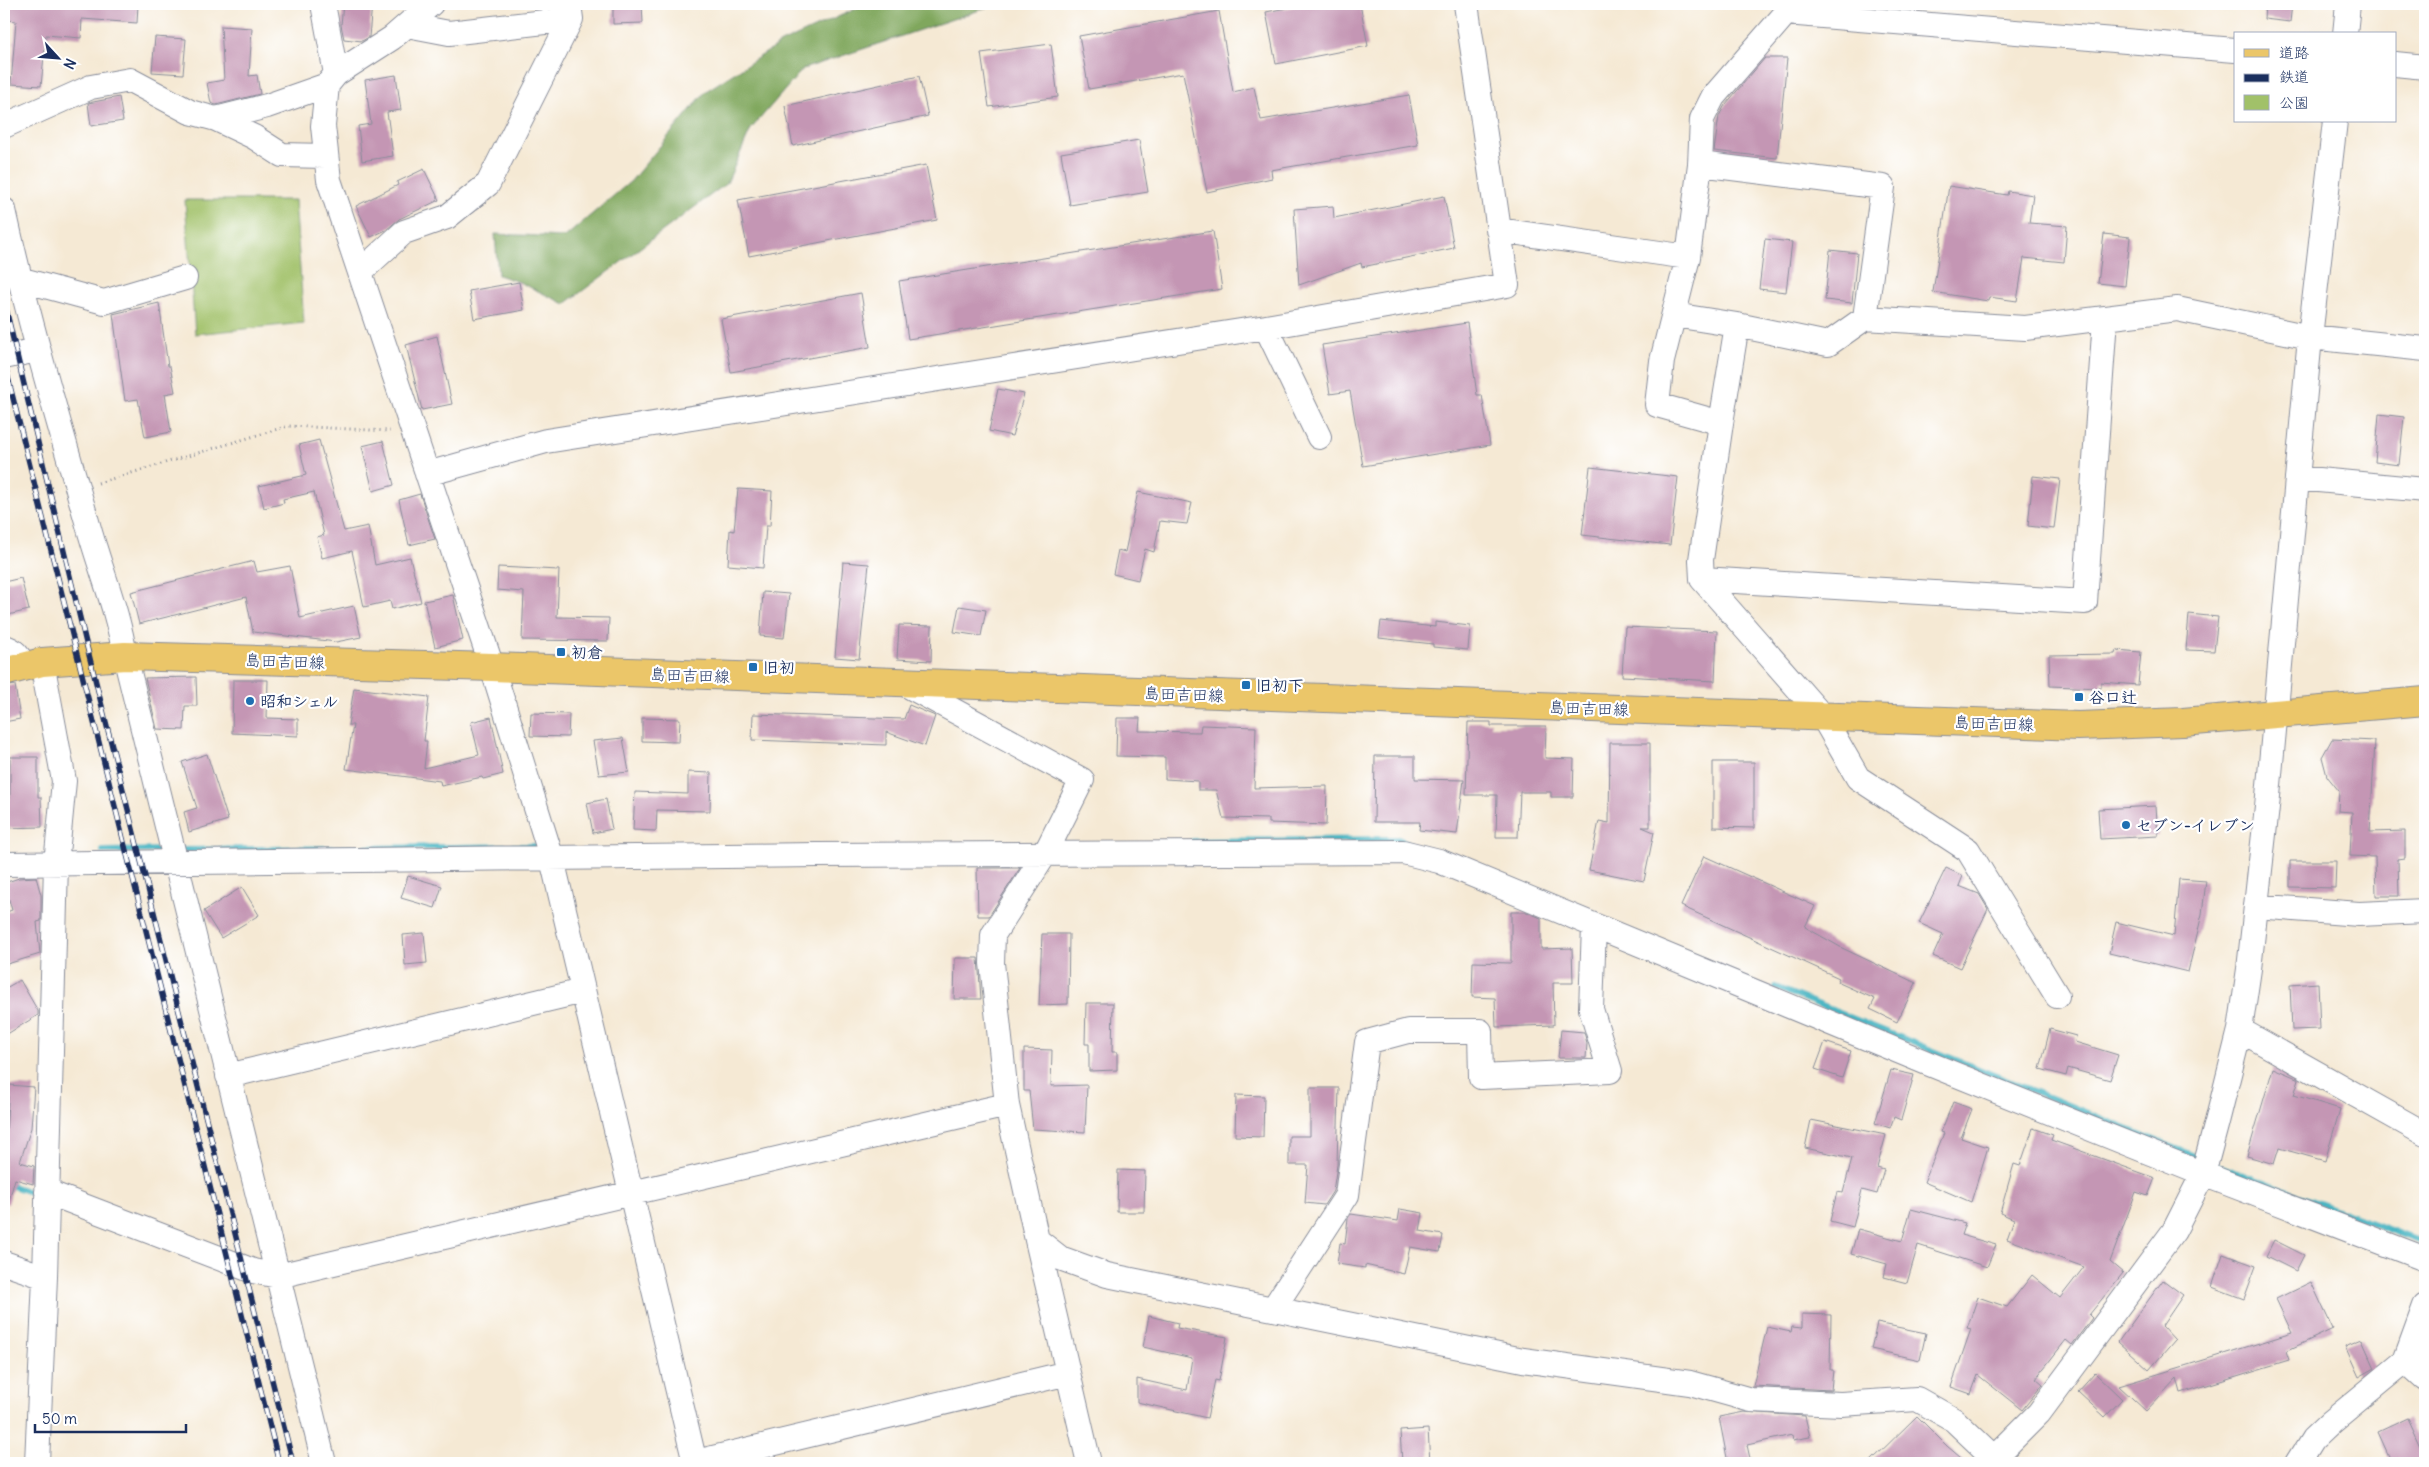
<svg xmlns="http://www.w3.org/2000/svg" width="2429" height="1467" font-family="Delius,'Klee One',sans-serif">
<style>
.green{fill:#a1c169;stroke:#5e7864}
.forest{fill:#80a75d;stroke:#4e6b5e}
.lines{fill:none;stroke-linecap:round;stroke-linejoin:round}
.stream{stroke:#48b5c3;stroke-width:6}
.building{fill:#c496b4}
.minor-casing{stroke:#888c99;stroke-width:26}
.major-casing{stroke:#888c99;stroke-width:30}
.path{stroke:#888c99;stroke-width:3;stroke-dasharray:1 4;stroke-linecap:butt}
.minor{stroke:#fff;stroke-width:24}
.major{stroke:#ebc669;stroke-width:28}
.rail-casing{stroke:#1b2f5e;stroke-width:5.5}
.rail{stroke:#fff;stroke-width:4;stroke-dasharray:11;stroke-linecap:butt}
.poi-dot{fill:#1f6fb2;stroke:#fff;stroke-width:2}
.labels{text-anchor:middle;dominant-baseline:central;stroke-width:4.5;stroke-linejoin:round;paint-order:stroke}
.poi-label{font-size:16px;font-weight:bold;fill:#1b2f5e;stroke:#fff;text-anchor:start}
.street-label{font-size:16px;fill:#1b2f5e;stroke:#fff}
</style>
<rect width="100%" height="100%" fill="#fff"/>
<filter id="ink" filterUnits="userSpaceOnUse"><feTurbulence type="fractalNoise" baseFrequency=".02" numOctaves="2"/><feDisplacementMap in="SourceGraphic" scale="10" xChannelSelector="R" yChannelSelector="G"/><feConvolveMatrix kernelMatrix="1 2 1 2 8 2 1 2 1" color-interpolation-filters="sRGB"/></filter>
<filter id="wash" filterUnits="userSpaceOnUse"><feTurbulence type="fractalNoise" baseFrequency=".0096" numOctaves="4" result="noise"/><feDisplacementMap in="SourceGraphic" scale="20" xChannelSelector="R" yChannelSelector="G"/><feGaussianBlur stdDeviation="1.12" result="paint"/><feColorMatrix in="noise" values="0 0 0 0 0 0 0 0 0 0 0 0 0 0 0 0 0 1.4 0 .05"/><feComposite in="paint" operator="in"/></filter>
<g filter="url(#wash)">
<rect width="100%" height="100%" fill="#f5e9d4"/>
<path class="green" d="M185,200H295L304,323L195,334Z"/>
<path class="forest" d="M866,4H998L803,69L751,129L727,183L565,304L519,282L498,275L495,234L565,237L631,181L706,91L781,43Z"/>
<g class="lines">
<path class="stream" d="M1193,841L1398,839L1407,843
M178,850L536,846
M103,851L168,850
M1775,987L2202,1159
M2211,1163L2425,1243
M4,1183L33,1193"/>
</g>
<g id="blocks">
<path class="building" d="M10,4H138L137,23L82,19L81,38L46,35L41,86L11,84L16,21L8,20Z
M343,4H372L369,37L362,41L344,39L341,25Z
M613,4H642L643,23L613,24Z
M1307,4H1360L1368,46L1276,64L1266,12Z
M2265,4H2292L2290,22L2264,19Z
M1219,11L1233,92L1254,87L1261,120L1409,95L1418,145L1271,170L1272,178L1207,192L1183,73L1089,89L1079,36Z
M221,26L252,28L249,76L257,75L260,94L216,105L211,103L207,83L224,80Z
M155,37L186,39L183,74L152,72Z
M1051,44L1058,97L989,107L981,53Z
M1765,58H1787L1777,158L1714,151L1719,116L1725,105Z
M396,75L401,110L387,112L393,156L362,161L358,126L371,124L365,80Z
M919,76L928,116L793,146L785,106Z
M119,97L123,121L91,126L88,103Z
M1139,140L1148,192L1070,205L1061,153Z
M926,165L937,220L749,256L738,200Z
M424,169L439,200L399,219L386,230L371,237L356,206L398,185L397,182Z
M1949,186L2007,195L2008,191L2033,195L2029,223L2067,226L2064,262L2024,258L2017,301L1989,297L1988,301L1933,292Z
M1444,196L1454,248L1362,267L1361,263L1299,285L1294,209L1333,206L1334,218Z
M1213,231L1222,289L908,339L899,281Z
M2104,234L2130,237L2125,286L2098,283Z
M1765,239L1792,242L1786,292L1759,289Z
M1830,250L1857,253L1852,303L1825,300Z
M519,282L524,310L474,319L469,291Z
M861,293L870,347L731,372L721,319Z
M159,303L168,366H170L175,392L165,394L171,432L145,437L138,399L125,401L113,314Z
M1467,323L1477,395H1482L1490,445L1363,466L1350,391L1330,394L1322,345Z
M437,336L452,404L422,410L406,345Z
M998,389L1024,394L1012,436L989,431Z
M2379,414L2404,417L2399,465L2375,462Z
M319,440L344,531L368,526L375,565L410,557L421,602L392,609L390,601L364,607L352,551L322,558L317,537L324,535L314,492L283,499L284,503L264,508L259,486L306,475L299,445Z
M383,441L394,485L373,491L362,446Z
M1590,467L1678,477L1670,545L1582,535Z
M2033,476L2060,479L2054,529L2028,526Z
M738,489L772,491L770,526H766L763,568L728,565L730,530L734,531Z
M1138,492L1192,503L1187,524L1160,521L1154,552L1145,549L1138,580L1113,574L1118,550L1125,552Z
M420,494L435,539L409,545L399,500Z
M254,561L257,572L290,566L300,618L354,606L361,637L336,642L253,632L246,597L139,624L131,592Z
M843,562L869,564L859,659L835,657Z
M498,567L559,570L557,617L609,618L608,641L522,640L524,592L497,590Z
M21,578L29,610L4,616V582Z
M763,592L789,594L784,638L760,636Z
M453,595L463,640L435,647L424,601Z
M959,606L986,610L981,636L954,632Z
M2189,614L2218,617L2214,651L2186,650Z
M1381,621L1435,627V622L1470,626L1468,650L1433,647V644L1379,638Z
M899,625L932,626L931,661L897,659Z
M1625,627L1717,631L1715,681L1622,676Z
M2116,650L2141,652L2138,685L2101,682V688L2050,686L2049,655L2115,654Z
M196,677L197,706H185L184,730L157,729L145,678Z
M233,680H268L267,718L298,719V736L232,733Z
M15,685L20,719L4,722V687Z
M354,688L429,697L424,741H427L424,768L479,755L471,722L491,717L503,774L483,779L482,777L441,786L440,781L346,769L353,725H348Z
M909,705L935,716L925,746L886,732V745L752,740L753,714L904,719Z
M531,713L569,714L568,737L530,736Z
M642,718L680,719L679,742L642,741Z
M1117,718H1140L1139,731L1200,732L1201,725L1256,727L1254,788L1327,786L1326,825L1269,823V819L1223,818L1216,790H1198V781L1165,779V757L1116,756Z
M1468,722H1491V726H1546L1545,758L1574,759L1573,797H1551V792H1520L1518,837H1496L1497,795H1466Z
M623,738L629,772L599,775L593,741Z
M2332,739L2375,741L2370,832L2405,831V858L2398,859L2399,896H2376L2375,857L2350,856L2352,812L2338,811L2339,791L2327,776L2322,757Z
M1610,743H1650V827H1642L1654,832L1644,881L1589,870L1599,821L1609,823Z
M207,754L228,820L189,832L184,812L197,808L182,762Z
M1375,756H1415V779L1464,780L1457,834L1419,830L1420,822H1374Z
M10,757H38V797H41L42,827L4,828V799H10Z
M1713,762H1754V828L1713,827Z
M688,772L711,773L710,811L657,810L656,831L633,830L635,792L688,794Z
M606,799L612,829L593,833L587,803Z
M2156,806L2158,836L2100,839L2098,809Z
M1704,856L1815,906L1805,927L1842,948L1916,983L1897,1022L1870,1009L1875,999L1837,982L1839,978L1681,906Z
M2290,861H2336L2335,888L2290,887Z
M977,868H1020L989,916H978Z
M1946,868L1963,876L1959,886L1979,894L1988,909L1960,968L1933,956L1943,934L1919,923Z
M408,876L442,886L435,908L401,898Z
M36,877L41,895V921L37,922L40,954L4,965V913L12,910L4,883L19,878Z
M2179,879L2206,881L2202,914L2188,972L2109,953L2116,922L2174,936Z
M242,887L259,915L221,938L204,911Z
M1511,912H1527L1541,918V949L1572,948L1573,983H1553L1554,1025L1496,1027L1495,998L1472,997L1473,962L1511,963Z
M424,933L427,963L405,965L403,935Z
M1042,934H1069L1068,1004L1039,1005Z
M955,958H978L981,999H954Z
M20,980L38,1011V1015L4,1036V989Z
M2318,983L2320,1029L2292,1030L2290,985Z
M1086,1003H1113L1112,1052H1117V1070L1089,1071V1044H1085Z
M2050,1029L2076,1036L2075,1042L2118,1055L2110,1080L2068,1068L2066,1076L2040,1069Z
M1561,1030L1584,1032L1587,1043L1586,1058H1558Z
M1825,1042L1851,1051L1842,1078L1815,1069Z
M1024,1049L1052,1050L1051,1086L1087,1085L1085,1132L1033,1129L1029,1091H1024Z
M2273,1068L2299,1079L2294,1095L2340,1109L2325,1161L2279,1148L2274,1164L2247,1156Z
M1891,1070L1914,1075L1901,1120L1894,1117L1890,1128L1875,1123Z
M9,1085L34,1087L31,1128L20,1162L34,1166L33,1184L15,1179L8,1204L4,1203V1134L6,1135Z
M1310,1088H1339L1337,1165L1333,1191L1324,1205L1305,1203L1308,1165H1289V1136H1310Z
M1236,1095L1264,1096L1263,1137L1235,1136Z
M1953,1102L1972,1109L1961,1138L1988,1147L1971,1202L1924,1182L1944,1133L1941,1132Z
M1811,1120L1886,1135L1877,1168L1884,1170L1877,1194L1862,1190L1853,1227L1830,1221L1837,1192L1843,1193L1852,1158L1805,1148Z
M2033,1128L2053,1135L2051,1140L2155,1178L2148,1196L2136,1192L2110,1262L2123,1273L2089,1315L2092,1318L2072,1345L2066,1340L2036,1378L2043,1384L2022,1410L1978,1375L1971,1394L1951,1387L1971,1329L1967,1328L1978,1297L2007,1307L2032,1275L2060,1298L2084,1267L2007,1239L2014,1219L2000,1213L2014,1164L2020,1166Z
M1118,1170L1145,1171L1144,1212H1117Z
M1400,1209L1423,1213L1420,1231L1443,1235L1440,1252L1410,1247L1404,1274L1365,1265V1268L1337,1264L1340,1243L1345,1244L1348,1218L1351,1214L1398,1221Z
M1911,1209L1965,1223L1961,1235L1996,1245L1987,1267L1918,1245L1907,1283L1884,1277L1887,1264L1851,1254L1858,1229L1902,1241Z
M2274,1240L2304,1255L2296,1271L2266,1256Z
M2223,1254L2256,1266L2244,1299L2212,1287Z
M2163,1280L2183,1295L2162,1326L2175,1340L2149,1370L2118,1342Z
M2311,1282L2333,1329L2286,1351L2289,1360L2181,1393L2177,1378L2146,1411L2119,1386L2292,1333L2276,1299Z
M1802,1314L1831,1315L1830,1370H1833L1831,1390L1753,1386L1767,1327L1791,1332L1792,1327L1802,1328Z
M1149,1316L1178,1323L1177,1328L1227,1337L1219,1381L1215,1380L1207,1418L1137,1402V1379L1187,1390L1192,1358L1143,1347Z
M1877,1323L1926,1333L1920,1360L1871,1349Z
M2362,1339L2375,1368L2359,1377L2345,1346Z
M2095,1373L2122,1399L2105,1417L2078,1392Z
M1744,1412L1805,1416L1810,1437L1793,1440L1792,1435L1747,1445L1751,1463H1728L1719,1417Z
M1917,1416L1947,1446L1967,1463H1869Z
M2408,1418L2425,1455V1463H2392L2378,1432Z
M1428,1429L1430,1463H1402L1400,1431Z"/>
</g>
</g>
<g filter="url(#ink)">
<use href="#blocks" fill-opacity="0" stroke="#888c99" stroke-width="1"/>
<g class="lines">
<g class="minor-casing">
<path id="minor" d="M323,4L336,74
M407,25L449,33L571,19
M2345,34L2348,4
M2235,50L1786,13L1713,97L1702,119L1700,164L1883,187L1865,318L2025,328L2177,309L2310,337L2425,349
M2395,64L2425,67
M327,85L323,126L329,180L492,667L552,859L695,1463
M216,119L254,137L282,155L326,156
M4,126L91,87L130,80L190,112L216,119L267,106L327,85L336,74L392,38L431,4
M1700,164L1688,257L1662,361L1657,405L1721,423L1701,560L1702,579L1823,717L1858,778L1968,850L2057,996
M4,210C27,316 58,420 88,525C100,569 118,611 125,656L324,1463
M1498,230L1688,257
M360,272L404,232L447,217L488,184L571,19L569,4
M19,279L104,302L185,278
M1674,315L1737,325L1721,423
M1737,325L1828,344L1865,318
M4,357L37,350
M1319,437L1266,327L1507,285L1466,4
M427,474L546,441L1266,327
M2297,478L2425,490
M1702,579L2085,602L2105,319
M4,647C15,649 19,657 25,666
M903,683L1082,780L1045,854L993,935L992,963L1007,1105L1037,1240L1060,1258L1107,1275L1523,1360L1690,1383L1751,1400L1841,1404L1917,1399L1954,1420L1995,1459L1997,1463
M4,864L817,855L1403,852L1439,861L1927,1063L2203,1174L2425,1259
M2256,906L2359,914L2425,911
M2240,1030L2425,1134
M228,1076L583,991
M47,1192L253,1271L278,1276L1007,1105
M1037,1240L1089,1463
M4,1263L45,1277
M2425,1306L2405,1361L2425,1379
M1273,1309L1347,1195L1367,1042L1408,1031H1480L1481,1077L1610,1071L1591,1009L1594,926
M37,1463L45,1277L56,864L64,781L42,662
M692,1463L1068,1373
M1989,1463L2039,1413L2174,1231L2203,1174L2217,1122L2240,1030L2249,969L2267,807L2310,337L2335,121
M2298,1463L2313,1439L2331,1422L2405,1361"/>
</g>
<g class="major-casing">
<path id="major" d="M4,672L42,662L125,656L492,667L2078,726L2183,722L2425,701"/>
</g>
<path class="path" d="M98,483L288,426L390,431"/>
<use href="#minor" class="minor"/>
<use href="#major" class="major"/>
<g class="rail-casing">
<path id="rail" d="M4,301L86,643L293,1463
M4,362L279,1463"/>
</g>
<use href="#rail" class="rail"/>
</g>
</g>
<g class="poi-dot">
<rect x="556" y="647" width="10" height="10" rx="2.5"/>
<rect x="748" y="662" width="10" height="10" rx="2.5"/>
<rect x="1241" y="680" width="10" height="10" rx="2.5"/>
<rect x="2074" y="692" width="10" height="10" rx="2.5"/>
<circle cx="250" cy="701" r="5"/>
<circle cx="2126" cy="825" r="5"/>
</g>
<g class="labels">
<g class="poi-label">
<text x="571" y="652">初倉</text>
<text x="763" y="667">旧初</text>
<text x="1256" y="685">旧初下</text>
<text x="2089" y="697">谷口辻</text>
<text x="260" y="701">昭和シェル</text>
<text x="2136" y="825">セブン-イレブン</text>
</g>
<g class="street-label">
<text transform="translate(285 661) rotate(2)">島田吉田線</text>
<text transform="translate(690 675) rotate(2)">島田吉田線</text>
<text transform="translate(1184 694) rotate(2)">島田吉田線</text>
<text transform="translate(1589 708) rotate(2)">島田吉田線</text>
<text transform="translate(1994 723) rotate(2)">島田吉田線</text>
</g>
</g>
<rect width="2429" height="1467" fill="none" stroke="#fff" stroke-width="20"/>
<rect x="2234" y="32" width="162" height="90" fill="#ffffff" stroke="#a4acbf"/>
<rect x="2244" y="49" width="25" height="8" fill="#ebc669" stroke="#a4acbf"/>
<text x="2279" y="58" font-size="15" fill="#1b2f5e">道路</text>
<rect x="2244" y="74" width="25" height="8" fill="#1b2f5e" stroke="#a4acbf"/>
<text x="2279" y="82" font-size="15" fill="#1b2f5e">鉄道</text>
<rect x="2244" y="95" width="25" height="15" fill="#a1c169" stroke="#a4acbf"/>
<text x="2279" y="108" font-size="15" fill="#1b2f5e">公園</text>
<g transform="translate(58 58) rotate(116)" stroke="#ffffff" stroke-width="4" paint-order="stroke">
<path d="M0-4L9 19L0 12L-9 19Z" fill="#1b2f5e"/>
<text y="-8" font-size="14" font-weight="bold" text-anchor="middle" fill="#1b2f5e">N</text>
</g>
<path d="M35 1424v8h151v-8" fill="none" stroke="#1b2f5e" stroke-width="2.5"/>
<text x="42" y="1424" font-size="15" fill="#1b2f5e" stroke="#ffffff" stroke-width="4" paint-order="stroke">50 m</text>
</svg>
